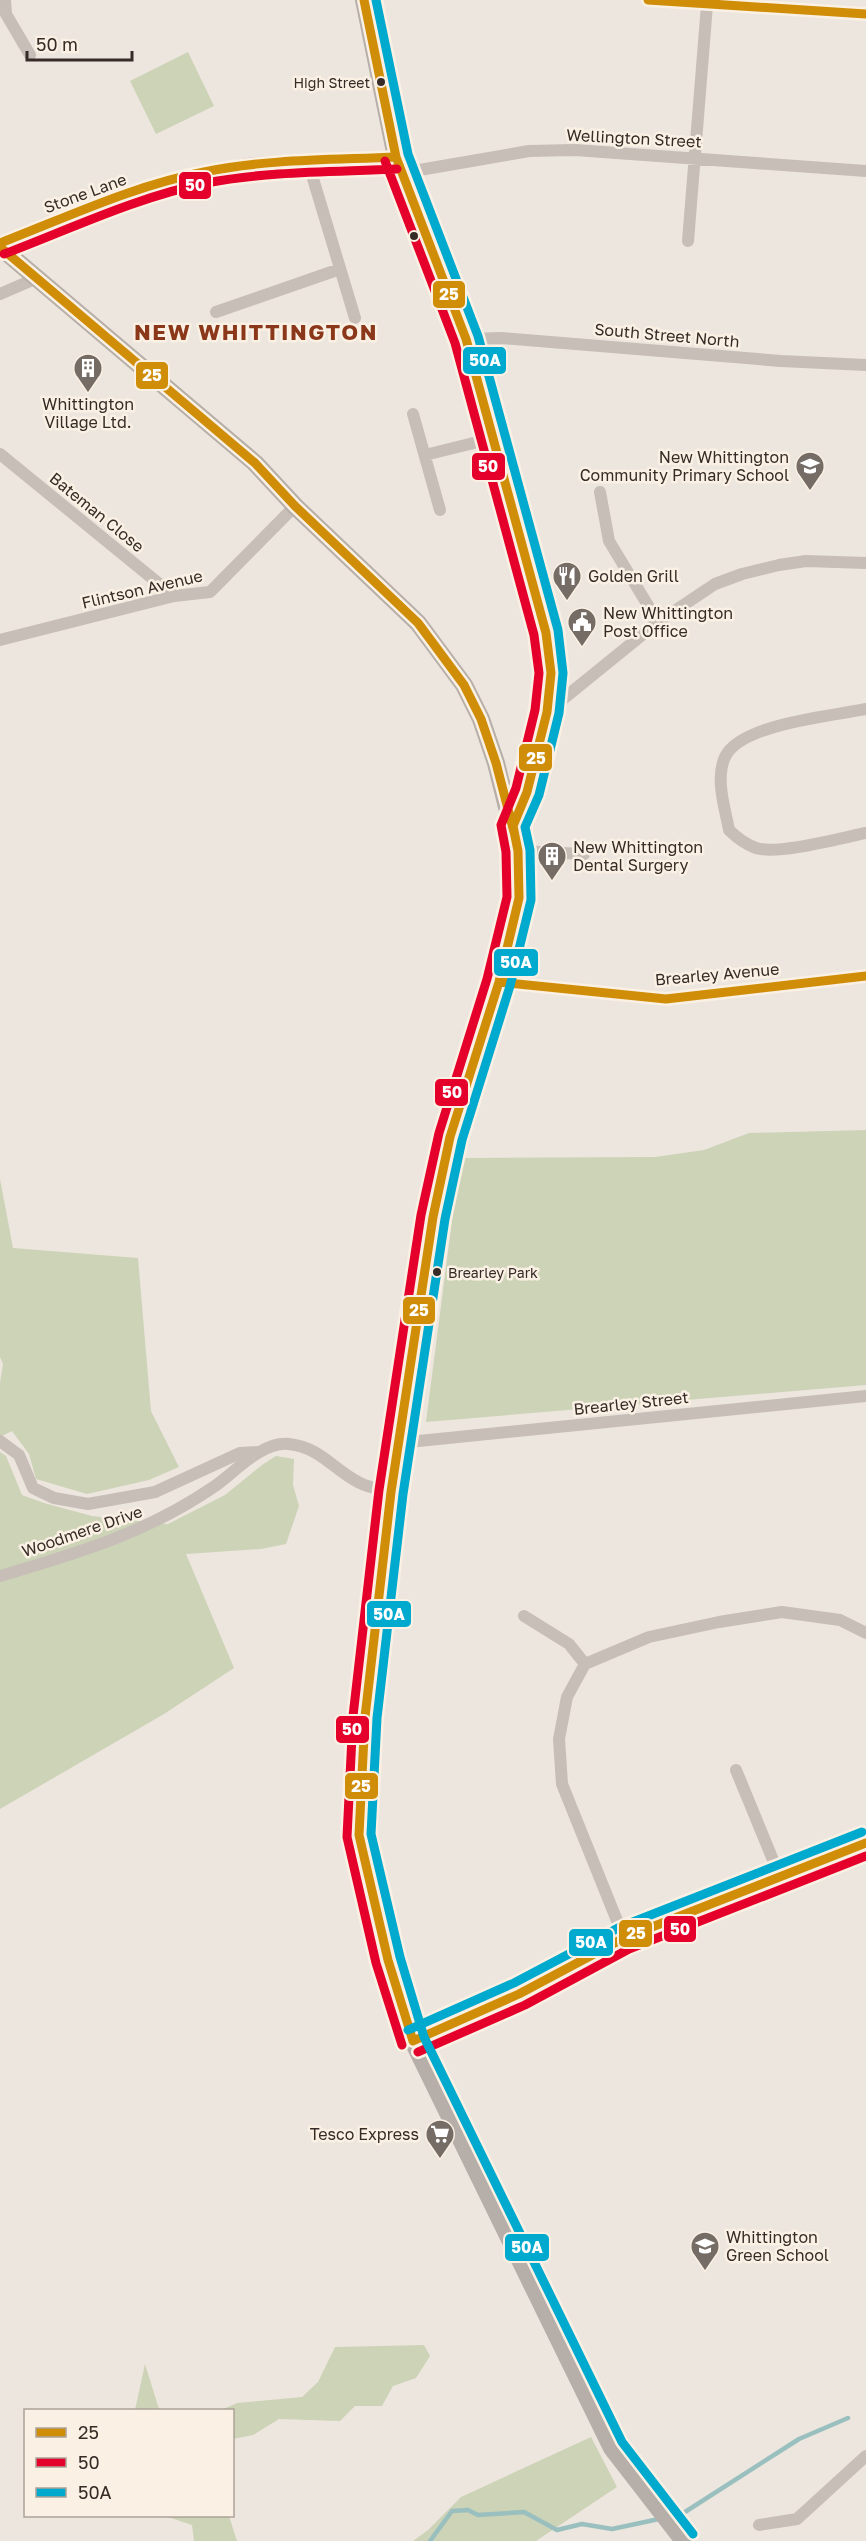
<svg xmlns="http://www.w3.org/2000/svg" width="866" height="2541" font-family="'Golos Text',sans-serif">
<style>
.green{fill:#cdd3b7}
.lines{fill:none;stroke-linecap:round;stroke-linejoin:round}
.stream{stroke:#99bfbf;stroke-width:4.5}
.street{stroke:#c6beb7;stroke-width:12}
.secondary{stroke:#b6aea8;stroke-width:18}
.bus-1-casing{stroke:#faf1e4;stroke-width:14}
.bus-2-casing{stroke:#faf1e4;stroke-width:14}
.bus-3-casing{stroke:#faf1e4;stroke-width:14}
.bus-1{stroke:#d08d08;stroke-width:9}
.bus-2{stroke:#e4002b;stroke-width:9}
.bus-3{stroke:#00a9ce;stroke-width:9}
.bus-dot{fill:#362b26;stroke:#faf1e4;stroke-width:2}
.labels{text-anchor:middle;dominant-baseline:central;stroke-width:5;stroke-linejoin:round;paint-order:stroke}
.bus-label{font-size:14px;fill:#362b26;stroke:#faf1e4;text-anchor:end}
.street-label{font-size:16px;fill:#362b26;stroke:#faf1e4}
.poi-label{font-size:16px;fill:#362b26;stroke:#faf1e4;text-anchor:start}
.district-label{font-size:22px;font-weight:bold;letter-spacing:1.5px;fill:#8b3719;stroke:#faf1e4}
.line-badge{stroke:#faf1e4;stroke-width:2}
.badge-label{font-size:16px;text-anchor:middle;font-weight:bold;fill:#fff}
</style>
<rect width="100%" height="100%" fill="#ede6de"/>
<path class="green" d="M188,52L214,106L156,134L130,81Z
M866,1130V1385L426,1422L454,1205L465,1158L655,1157L704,1150L749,1133Z
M0,1179L13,1248L138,1258L151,1411L179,1467L149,1480L87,1494L36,1479L29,1454L12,1431L0,1437V1383L3,1364L0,1357Z
M0,1452L6,1456L22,1495L44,1503L92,1516L168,1524L225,1495L262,1465L276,1456L294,1459L293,1485L299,1506L286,1544L261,1549L186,1554L234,1668L164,1714L0,1809Z
M424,2345L430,2356L416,2378L393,2386L382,2406H355L340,2421L279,2419L253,2435L233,2439L232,2410H221L237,2403L302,2397L318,2382L335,2347Z
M145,2364L159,2409L161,2410H135Z
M591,2437L617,2487L536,2541H413L428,2530L461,2497Z
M165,2516H229L237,2541H194L192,2525Z"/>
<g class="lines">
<path class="stream" d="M670,2516L685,2512L799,2439L848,2418
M430,2541L452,2511L468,2510L478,2515L524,2512L557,2530L582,2524L612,2529L659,2519"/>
<path class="street" d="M5,0L6,14L30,55
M648,0L866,14
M308,162L355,318
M402,173L529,151L575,150L866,171
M688,241L707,5
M0,243L147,187L201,172L254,163L396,157
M0,294L37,278
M216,312L340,269
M466,339L502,338L781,361L866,365
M413,414L440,510
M0,454L174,596
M425,455L494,438
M600,492L609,541L658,622
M0,640L174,596L210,592L295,506
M866,709C832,716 740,724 725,757C715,779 725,808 729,830C737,838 745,844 756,848C778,855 841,838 866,833
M547,712L658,622L715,584L742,574L779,565L806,561L866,563
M518,851L584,854
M499,982L666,999L866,976
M0,1441L19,1455L33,1488L54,1498L88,1504L155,1492L240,1453L258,1452
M399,1443L866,1396
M0,1576C78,1553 147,1533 215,1486C235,1472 262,1441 289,1444C322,1448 333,1470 360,1483C369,1488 381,1489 391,1492
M524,1616L569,1644L585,1664
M736,1770L780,1877
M624,1938L562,1784L559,1739L567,1697L585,1664L649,1637L719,1622L782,1612L840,1620L866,1633
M759,2525L797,2519L866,2456"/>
<path class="secondary" d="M364,0L396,157L466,339L546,633L551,673L547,712L527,792L513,826
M0,247L255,463L295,506L418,623L464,685L481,719L496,763L518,851L519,898L499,982L450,1137L433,1217L391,1492L365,1717L359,1835L388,1960L413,2041L612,2448L684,2541
M413,2041L519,1994L624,1938L866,1843"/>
<g class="bus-1-casing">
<path id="bus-1" d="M364,0L396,157L466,339L546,633L551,673L547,712L527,792L513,826L518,851L519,898L499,982L450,1137L433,1217L391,1492L365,1717L359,1835L388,1960L413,2041
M648,0L866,14
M0,243C65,218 135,185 204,172C267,159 332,160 396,157
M0,247L255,463L295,506L418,623L464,685L481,719L496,763L514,832
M499,982L666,999L866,976
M413,2041L519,1994L624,1938L866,1843"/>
</g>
<g class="bus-2-casing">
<path id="bus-2" d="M385,161L455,343L534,635L539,673L535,710L516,788L501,825L506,852L507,897L487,979L439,1133L421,1215L379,1490L353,1716L347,1837L376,1963L402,2045
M4,254C70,229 137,197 206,183C269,171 333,172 397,169
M418,2052L525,2005L629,1949L866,1856"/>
</g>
<g class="bus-3-casing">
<path id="bus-3" d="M376,0L408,154L478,336L558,630L563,673L559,713L539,795L525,827L530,850L531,900L510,986L462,1140L445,1219L403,1494L377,1718L371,1834L400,1957L424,2037L622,2442L693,2534
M408,2030L514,1983L620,1927L862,1832"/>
</g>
<use href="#bus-1" class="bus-1"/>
<use href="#bus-2" class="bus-2"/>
<use href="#bus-3" class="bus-3"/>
</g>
<defs>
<g id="building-pin" transform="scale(1.5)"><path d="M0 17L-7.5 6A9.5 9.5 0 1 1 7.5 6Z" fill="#766c66" stroke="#faf1e4"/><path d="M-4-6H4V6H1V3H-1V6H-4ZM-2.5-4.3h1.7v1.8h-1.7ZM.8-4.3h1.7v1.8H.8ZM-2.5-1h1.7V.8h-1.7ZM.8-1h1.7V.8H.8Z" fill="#fff"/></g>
<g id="school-pin" transform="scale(1.5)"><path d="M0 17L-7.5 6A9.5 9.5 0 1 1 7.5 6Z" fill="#766c66" stroke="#faf1e4"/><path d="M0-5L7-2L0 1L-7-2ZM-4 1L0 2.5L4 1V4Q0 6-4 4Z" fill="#fff"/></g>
<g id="restaurant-pin" transform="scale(1.5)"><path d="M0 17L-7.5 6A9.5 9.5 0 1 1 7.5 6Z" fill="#766c66" stroke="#faf1e4"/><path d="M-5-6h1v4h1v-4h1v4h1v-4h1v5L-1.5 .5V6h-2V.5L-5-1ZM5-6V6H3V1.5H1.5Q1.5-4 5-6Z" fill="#fff"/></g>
<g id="civic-pin" transform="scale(1.5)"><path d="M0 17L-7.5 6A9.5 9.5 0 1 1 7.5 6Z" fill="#766c66" stroke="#faf1e4"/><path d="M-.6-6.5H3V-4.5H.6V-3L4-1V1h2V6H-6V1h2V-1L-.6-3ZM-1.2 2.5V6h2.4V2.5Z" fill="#fff"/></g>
<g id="supermarket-pin" transform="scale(1.5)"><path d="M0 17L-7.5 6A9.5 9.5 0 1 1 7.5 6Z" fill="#766c66" stroke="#faf1e4"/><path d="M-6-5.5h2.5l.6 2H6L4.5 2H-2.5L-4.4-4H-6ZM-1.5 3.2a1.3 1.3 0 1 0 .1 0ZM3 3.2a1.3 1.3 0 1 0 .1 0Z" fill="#fff"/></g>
</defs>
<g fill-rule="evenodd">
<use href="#building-pin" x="88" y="368"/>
<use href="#school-pin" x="810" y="466"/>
<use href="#restaurant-pin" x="567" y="576"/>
<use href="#civic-pin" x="582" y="622"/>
<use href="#building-pin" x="552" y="856"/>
<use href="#supermarket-pin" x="440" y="2134"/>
<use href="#school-pin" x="705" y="2246"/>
</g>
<g class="bus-dot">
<circle cx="381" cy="82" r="5"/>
<circle cx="414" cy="236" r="5"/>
<circle cx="437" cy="1272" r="5"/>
</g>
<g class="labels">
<g class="bus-label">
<text x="370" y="82">High Street</text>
<text x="448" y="1272" text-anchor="start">Brearley Park</text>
</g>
<g class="street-label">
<text transform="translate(634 138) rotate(3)">Wellington Street</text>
<text transform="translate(85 193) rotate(-20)">Stone Lane</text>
<text transform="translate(667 335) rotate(5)">South Street North</text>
<text transform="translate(97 512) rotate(39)">Bateman Close</text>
<text transform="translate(142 589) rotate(-13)">Flintson Avenue</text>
<text transform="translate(717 974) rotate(-5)">Brearley Avenue</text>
<text transform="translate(631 1403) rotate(-6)">Brearley Street</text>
<text transform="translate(82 1531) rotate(-19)">Woodmere Drive</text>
</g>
<g class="poi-label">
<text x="88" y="404" text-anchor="middle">Whittington<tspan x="88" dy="18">Village Ltd.</tspan></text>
<text x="789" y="457" text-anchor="end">New Whittington<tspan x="789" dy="18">Community Primary School</tspan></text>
<text x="588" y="576">Golden Grill</text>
<text x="603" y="613">New Whittington<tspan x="603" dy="18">Post Office</tspan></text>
<text x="573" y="847">New Whittington<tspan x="573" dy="18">Dental Surgery</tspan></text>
<text x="419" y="2134" text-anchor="end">Tesco Express</text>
<text x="726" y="2237">Whittington<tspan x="726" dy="18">Green School</tspan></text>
</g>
<g class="district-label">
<text x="256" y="331">NEW WHITTINGTON</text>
</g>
</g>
<g class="line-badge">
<rect x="178" y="171" width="34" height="29" rx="6" fill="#e4002b"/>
<rect x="432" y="280" width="34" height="29" rx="6" fill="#d08d08"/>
<rect x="462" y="346" width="45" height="29" rx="6" fill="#00a9ce"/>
<rect x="135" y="361" width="34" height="29" rx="6" fill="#d08d08"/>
<rect x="471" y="452" width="35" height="29" rx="6" fill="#e4002b"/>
<rect x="518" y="743" width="35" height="29" rx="6" fill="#d08d08"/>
<rect x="493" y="948" width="46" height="29" rx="6" fill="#00a9ce"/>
<rect x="434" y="1078" width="35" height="29" rx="6" fill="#e4002b"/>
<rect x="402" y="1296" width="34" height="29" rx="6" fill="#d08d08"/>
<rect x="366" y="1600" width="46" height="28" rx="6" fill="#00a9ce"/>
<rect x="335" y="1715" width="35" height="29" rx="6" fill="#e4002b"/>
<rect x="344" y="1772" width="35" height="28" rx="6" fill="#d08d08"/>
<rect x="663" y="1915" width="34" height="28" rx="6" fill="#e4002b"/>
<rect x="618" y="1919" width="35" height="29" rx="6" fill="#d08d08"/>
<rect x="568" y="1928" width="46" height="29" rx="6" fill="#00a9ce"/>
<rect x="504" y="2233" width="46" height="29" rx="6" fill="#00a9ce"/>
</g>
<g class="badge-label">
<text x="195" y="191">50</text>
<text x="449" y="300">25</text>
<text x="485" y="366">50A</text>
<text x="152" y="381">25</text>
<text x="488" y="472">50</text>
<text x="536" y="764">25</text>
<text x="516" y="968">50A</text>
<text x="452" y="1098">50</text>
<text x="419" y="1316">25</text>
<text x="389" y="1620">50A</text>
<text x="352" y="1735">50</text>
<text x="361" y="1792">25</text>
<text x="680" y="1935">50</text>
<text x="636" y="1939">25</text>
<text x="591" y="1948">50A</text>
<text x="527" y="2253">50A</text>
</g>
<rect x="24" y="2409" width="210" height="108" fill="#faf1e4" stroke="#aca298" stroke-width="1.5"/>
<rect x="36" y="2428" width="30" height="9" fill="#d08d08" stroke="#aca298" stroke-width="1.5"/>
<text x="78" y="2439" font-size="18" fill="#362b26">25</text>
<rect x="36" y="2458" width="30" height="9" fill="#e4002b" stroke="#aca298" stroke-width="1.5"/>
<text x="78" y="2469" font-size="18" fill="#362b26">50</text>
<rect x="36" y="2488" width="30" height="9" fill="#00a9ce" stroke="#aca298" stroke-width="1.5"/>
<text x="78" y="2499" font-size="18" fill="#362b26">50A</text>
<path d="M27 51v9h105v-9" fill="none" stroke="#362b26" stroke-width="3"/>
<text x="36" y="51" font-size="18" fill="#362b26" stroke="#faf1e4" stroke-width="4.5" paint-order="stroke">50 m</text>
</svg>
